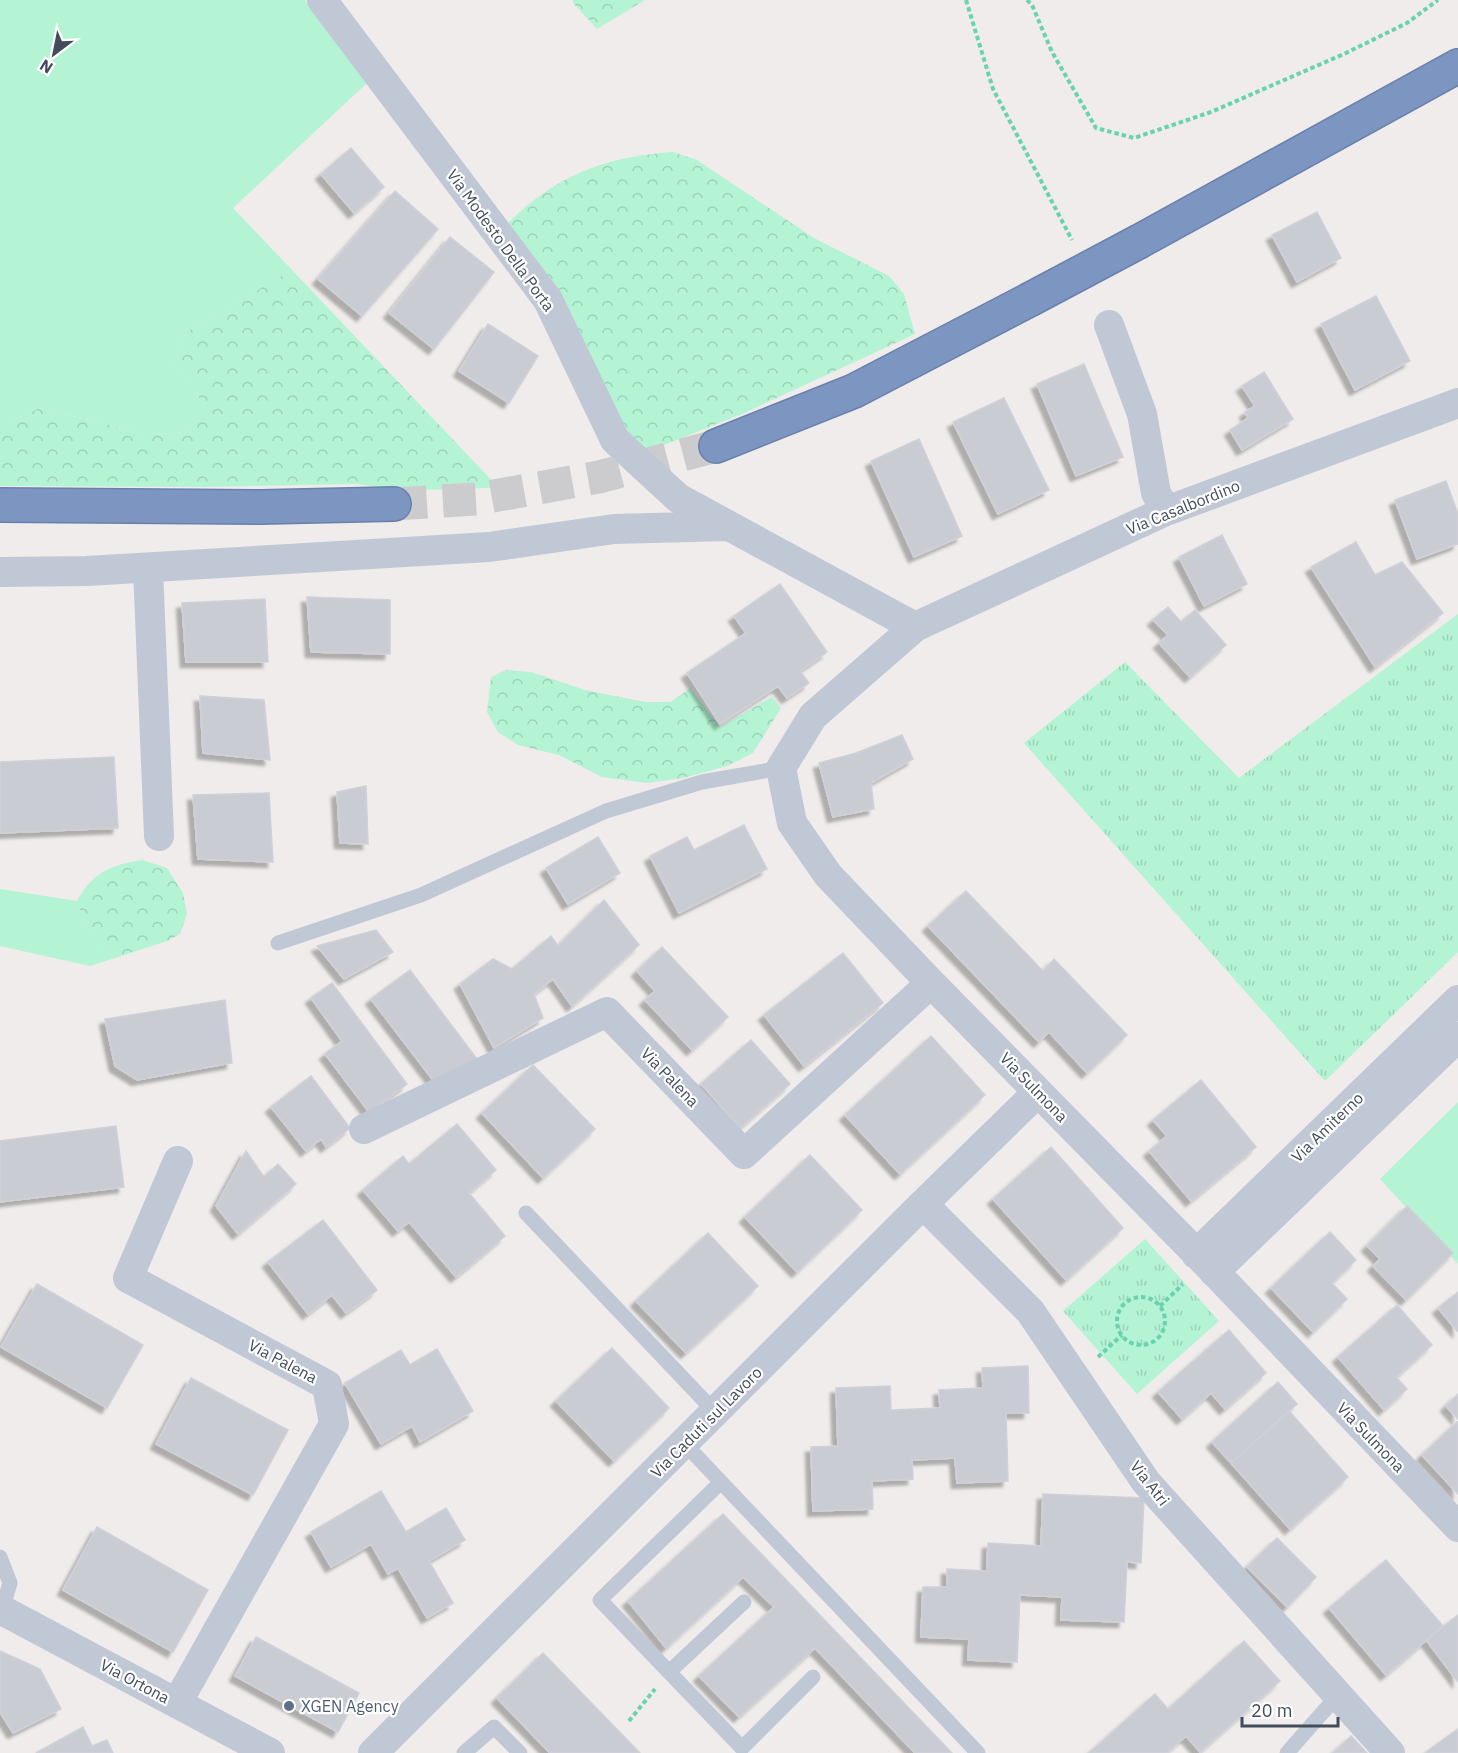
<svg xmlns="http://www.w3.org/2000/svg" width="1458" height="1753" font-family="'IBM Plex Sans',sans-serif">
<style>
.green{fill:#b4f3d4}
.forest{fill:url(#forest-crowns)}
.park{fill:url(#park-tufts)}
.building{fill:#caccd4;stroke:#cfd0d8;stroke-width:1.5;filter:url(#shadow)}
.lines{fill:none;stroke-linecap:round;stroke-linejoin:round}
.highway-tunnel{stroke:#ccccce;stroke-width:33;stroke-dasharray:33 16;stroke-linecap:butt}
.highway-casing{stroke:#6980ac;stroke-width:36}
.path{stroke:#69d3ad;stroke-width:4;stroke-dasharray:4.5 3;stroke-linecap:butt}
.lane{stroke:#c0c8d5;stroke-width:15}
.street{stroke:#c0c8d5;stroke-width:30}
.highway{stroke:#7d95c1;stroke-width:33}
.highway-bridge-casing{stroke:#6980ac;stroke-width:36;stroke-linecap:butt}
.highway-bridge{stroke:#7d95c1;stroke-width:33}
.service-dot{fill:#5c6f8a;stroke:#fff;stroke-width:2}
.labels{text-anchor:middle;dominant-baseline:central;stroke-width:4.5;stroke-linejoin:round;paint-order:stroke}
.street-label{font-size:16px;fill:#424c5b;stroke:#fff}
.service-label{font-size:16px;fill:#4e5e75;stroke:#fff;text-anchor:start}
</style>
<defs>
<pattern id="forest-crowns" width="20" height="18" patternUnits="userSpaceOnUse" patternTransform="scale(1.5)"><rect width="20" height="18" fill="#b4f3d4"/><path d="M2 6a3 3 0 1 1 6 0M12 15a3 3 0 1 1 6 0" fill="none" stroke="#9cd2b8"/></pattern>
<pattern id="park-tufts" width="24" height="20" patternUnits="userSpaceOnUse" patternTransform="scale(1.5)"><rect width="24" height="20" fill="#b4f3d4"/><path d="M3 7l-1-3M5 7V3M7 7l1-3M15 17l-1-3M17 17v-4M19 17l1-3" fill="none" stroke="#9cd2b8"/></pattern>
<filter id="shadow"><feDropShadow dx="-5.5" dy="5.5" stdDeviation="1.5" flood-color="#0004"/></filter>
</defs>
<rect width="100%" height="100%" fill="#efeceb"/>
<path class="green" d="M0,0H305L367,83L233,208L292,270L186,332L173,362L192,384L204,407L194,424L178,433L146,434L40,408L0,426Z
M0,889L77,901C86,928 92,940 115,958L90,966L0,946Z
M1458,1102V1264L1380,1179Z"/>
<path class="forest" d="M573,0H645L597,29L573,3Z
M673,152L697,160L814,238L889,276L904,294L915,334L742,414L641,454L630,442L508,223C558,174 605,157 673,152Z
M292,270L498,487L453,490L398,489L357,484L204,487L0,486V426L40,408L146,434L178,433L194,424L204,407L192,384L173,362L186,332Z
M506,670L531,672L585,690L645,702H671L690,688L720,727L772,697L781,708L753,753L727,766L683,778L647,783L602,777L559,755L518,745L498,732L487,712L491,677Z
M142,860L167,868L183,893L187,914L180,934L167,941L115,958C92,940 86,928 77,901C93,872 111,865 142,860Z"/>
<path class="park" d="M1458,614V952L1325,1081L1024,743L1125,662L1239,778Z
M1145,1239L1219,1321L1137,1394L1063,1311Z"/>
<path class="building" d="M351,148L384,187L354,213L321,174Z
M395,191L438,229L362,316L318,279Z
M1317,212L1341,258L1297,282L1272,235Z
M450,237L494,272L434,349L389,313Z
M1376,296L1410,361L1355,390L1321,324Z
M488,324L538,356L509,403L459,371Z
M1084,364L1123,457L1076,476L1037,384Z
M1264,372L1293,419L1242,450L1230,430L1248,418L1245,412L1255,406L1242,386Z
M1004,398L1049,490L998,514L953,422Z
M919,439L962,536L914,557L871,461Z
M1446,481L1458,514V544L1417,559L1395,500Z
M1222,535L1247,584L1204,606L1179,557Z
M1356,542L1375,575L1402,562L1443,613L1375,667L1311,567Z
M780,584L827,652L800,671L809,683L787,698L778,686L720,724L687,673L746,633L734,616Z
M307,597L390,600V654L311,652Z
M265,599L268,662H186L182,603Z
M1168,607L1181,622L1195,610L1226,645L1190,677L1159,643L1168,635L1153,620Z
M200,696L264,700L270,760L203,753Z
M902,735L913,759L871,783L874,809L833,817L819,763L856,753Z
M114,757L118,828L0,833V762Z
M366,786L368,844L340,843L337,792Z
M269,793L273,862L198,859L193,795Z
M744,825L767,869L679,913L650,856L687,837L694,850Z
M598,837L620,873L568,904L546,868Z
M966,891L1043,971L1054,959L1127,1035L1087,1073L1049,1032L1039,1042L928,926Z
M604,900L639,945L572,1006L553,979L534,994L543,1018L494,1048L460,984L493,959L512,969L551,936L558,946Z
M376,930L393,952L344,979L317,946Z
M662,947L728,1017L692,1050L645,1000L655,991L637,971Z
M843,953L883,1003L804,1066L764,1015Z
M410,970L477,1059L439,1088L371,999Z
M332,983L407,1084L369,1112L325,1054L342,1041L311,998Z
M225,1000L232,1063L137,1080L115,1066L105,1019Z
M931,1036L985,1095L900,1174L845,1115Z
M751,1040L790,1084L740,1128L701,1084Z
M533,1065L595,1129L543,1178L482,1113Z
M311,1076L350,1128L326,1147L321,1139L306,1151L271,1107Z
M1201,1080L1256,1147L1191,1201L1149,1151L1167,1136L1153,1120Z
M457,1124L496,1170L469,1193L505,1236L456,1277L409,1222L398,1231L363,1190L403,1156L409,1164Z
M116,1126L124,1187L0,1202V1141Z
M1051,1147L1123,1228L1066,1280L993,1199Z
M246,1151L264,1177L278,1164L296,1184L238,1234L216,1206Z
M810,1155L862,1210L797,1272L745,1217Z
M1407,1206L1453,1253L1406,1300L1373,1266L1380,1259L1367,1246Z
M323,1220L377,1290L346,1313L332,1295L308,1314L268,1262Z
M1330,1232L1356,1260L1332,1283L1347,1299L1313,1332L1271,1288Z
M708,1233L758,1286L686,1353L636,1301Z
M37,1284L143,1345L107,1408L1,1347Z
M1458,1292V1332L1438,1308Z
M1397,1305L1432,1345L1396,1377L1407,1389L1384,1410L1338,1357Z
M1229,1330L1266,1373L1225,1409L1211,1393L1182,1419L1158,1392Z
M612,1348L669,1408L614,1461L556,1401Z
M437,1349L473,1411L420,1442L412,1426L381,1444L345,1383L401,1350L410,1365Z
M1028,1366L1029,1413H1006L1008,1481L957,1483L955,1458L912,1460L913,1479L872,1481L873,1509L813,1511L811,1447L838,1446L836,1388L890,1386L891,1410L940,1408L939,1390L983,1388L982,1368Z
M191,1378L288,1430L253,1495L156,1444Z
M1278,1382L1297,1404L1231,1463L1212,1442Z
M1458,1394V1419L1446,1406Z
M1289,1411L1348,1477L1290,1529L1231,1463Z
M1458,1421V1494L1422,1455Z
M381,1491L406,1532L446,1508L465,1540L429,1561L453,1603L427,1618L398,1568L388,1574L371,1544L331,1567L311,1532Z
M1043,1494L1144,1498L1141,1563L1127,1562L1124,1622L1061,1620L1062,1597L1020,1595L1017,1662L968,1660L969,1639L921,1637L923,1587H947V1569L987,1571L988,1543L1041,1546Z
M723,1514L952,1753H915L815,1648L739,1717L699,1676L774,1607L743,1577L666,1648L628,1601Z
M97,1527L208,1590L173,1652L63,1590Z
M1277,1538L1316,1577L1287,1607L1247,1567Z
M1386,1560L1443,1626L1386,1675L1329,1608Z
M1458,1615V1682L1426,1640Z
M256,1637L359,1693L338,1732L235,1676Z
M1244,1641L1280,1681L1200,1752L1186,1736L1166,1753H1089L1155,1694L1168,1709Z
M0,1651L40,1669L61,1709L13,1733L0,1712Z
M543,1653L640,1753H550L497,1698Z
M83,1727L92,1746L107,1740L113,1753H36Z
M1458,1729V1753H1427L1426,1752Z
M1351,1736L1367,1753H1333Z"/>
<g class="lines">
<path class="highway-tunnel" d="M394,504L477,499L599,477L716,446"/>
<g class="highway-casing">
<path id="highway" d="M1140,241L1458,66
M716,446L854,391L1029,300
M0,505L261,507L394,504"/>
</g>
<path class="path" d="M966,0L993,89L1072,240
M1027,0L1032,5L1052,52L1096,128L1134,138L1211,112L1346,53L1407,23L1438,0
M1117 1321a24 24 0 1 1 48 0a24 24 0 1 1-48 0Z
M1160,1306L1183,1284
M1098,1357L1122,1335
M629,1721L655,1689"/>
<path class="lane" d="M278,943L421,895L606,811L702,782L781,768
M526,1213L715,1412
M684,1443L978,1753
M0,1557L10,1583L2,1610
M744,1602L669,1672L742,1748L813,1677
M669,1672L600,1600L721,1482
M464,1753L494,1727L520,1753
M1287,1753L1338,1695"/>
<path class="street" d="M322,0L548,300L615,440L678,498L915,627
M1109,325L1142,414L1156,493L1166,511
M1458,403L1166,511L915,627L813,716L781,768L792,823L828,875L931,983L1206,1263L1458,1527
M148,568L159,836
M0,572L87,571L489,547L614,529L727,526
M364,1129L607,1012L744,1154L931,983
M923,1204L1030,1311L1146,1482L1390,1753
M1196,1254L1458,1000
M1214,1272L1458,1037
M0,1609L270,1753
M177,1703L334,1424L327,1385L128,1278L178,1161
M373,1753L923,1204L1038,1092"/>
<use href="#highway" class="highway"/>
<g class="highway-bridge-casing">
<path id="highway-bridge" d="M1029,300L1140,241"/>
</g>
<use href="#highway-bridge" class="highway-bridge"/>
</g>
<circle class="service-dot" cx="289" cy="1706" r="6"/>
<g class="labels">
<g class="street-label">
<text transform="translate(501 240) rotate(54)">Via Modesto Della Porta</text>
<text transform="translate(1183 507) rotate(-22)">Via Casalbordino</text>
<text transform="translate(670 1077) rotate(46)">Via Palena</text>
<text transform="translate(1034 1087) rotate(46)">Via Sulmona</text>
<text transform="translate(1327 1127) rotate(-44)">Via Amiterno</text>
<text transform="translate(283 1361) rotate(28)">Via Palena</text>
<text transform="translate(706 1422) rotate(-45)">Via Caduti sul Lavoro</text>
<text transform="translate(1371 1437) rotate(46)">Via Sulmona</text>
<text transform="translate(1150 1483) rotate(52)">Via Atri</text>
<text transform="translate(135 1681) rotate(28)">Via Ortona</text>
</g>
<g class="service-label">
<text x="301" y="1706">XGEN Agency</text>
</g>
</g>
<g transform="translate(54 54) rotate(212)" stroke="#ffffff" stroke-width="4.5" paint-order="stroke">
<path d="M0-4.5L10 22L0 15L-10 22Z" fill="#424c5b"/>
<text y="-9" font-size="16" font-weight="bold" text-anchor="middle" fill="#424c5b">N</text>
</g>
<path d="M1242 1717v9h96v-9" fill="none" stroke="#424c5b" stroke-width="3"/>
<text x="1251" y="1717" font-size="18" fill="#424c5b" stroke="#ffffff" stroke-width="4.5" paint-order="stroke">20 m</text>
</svg>
